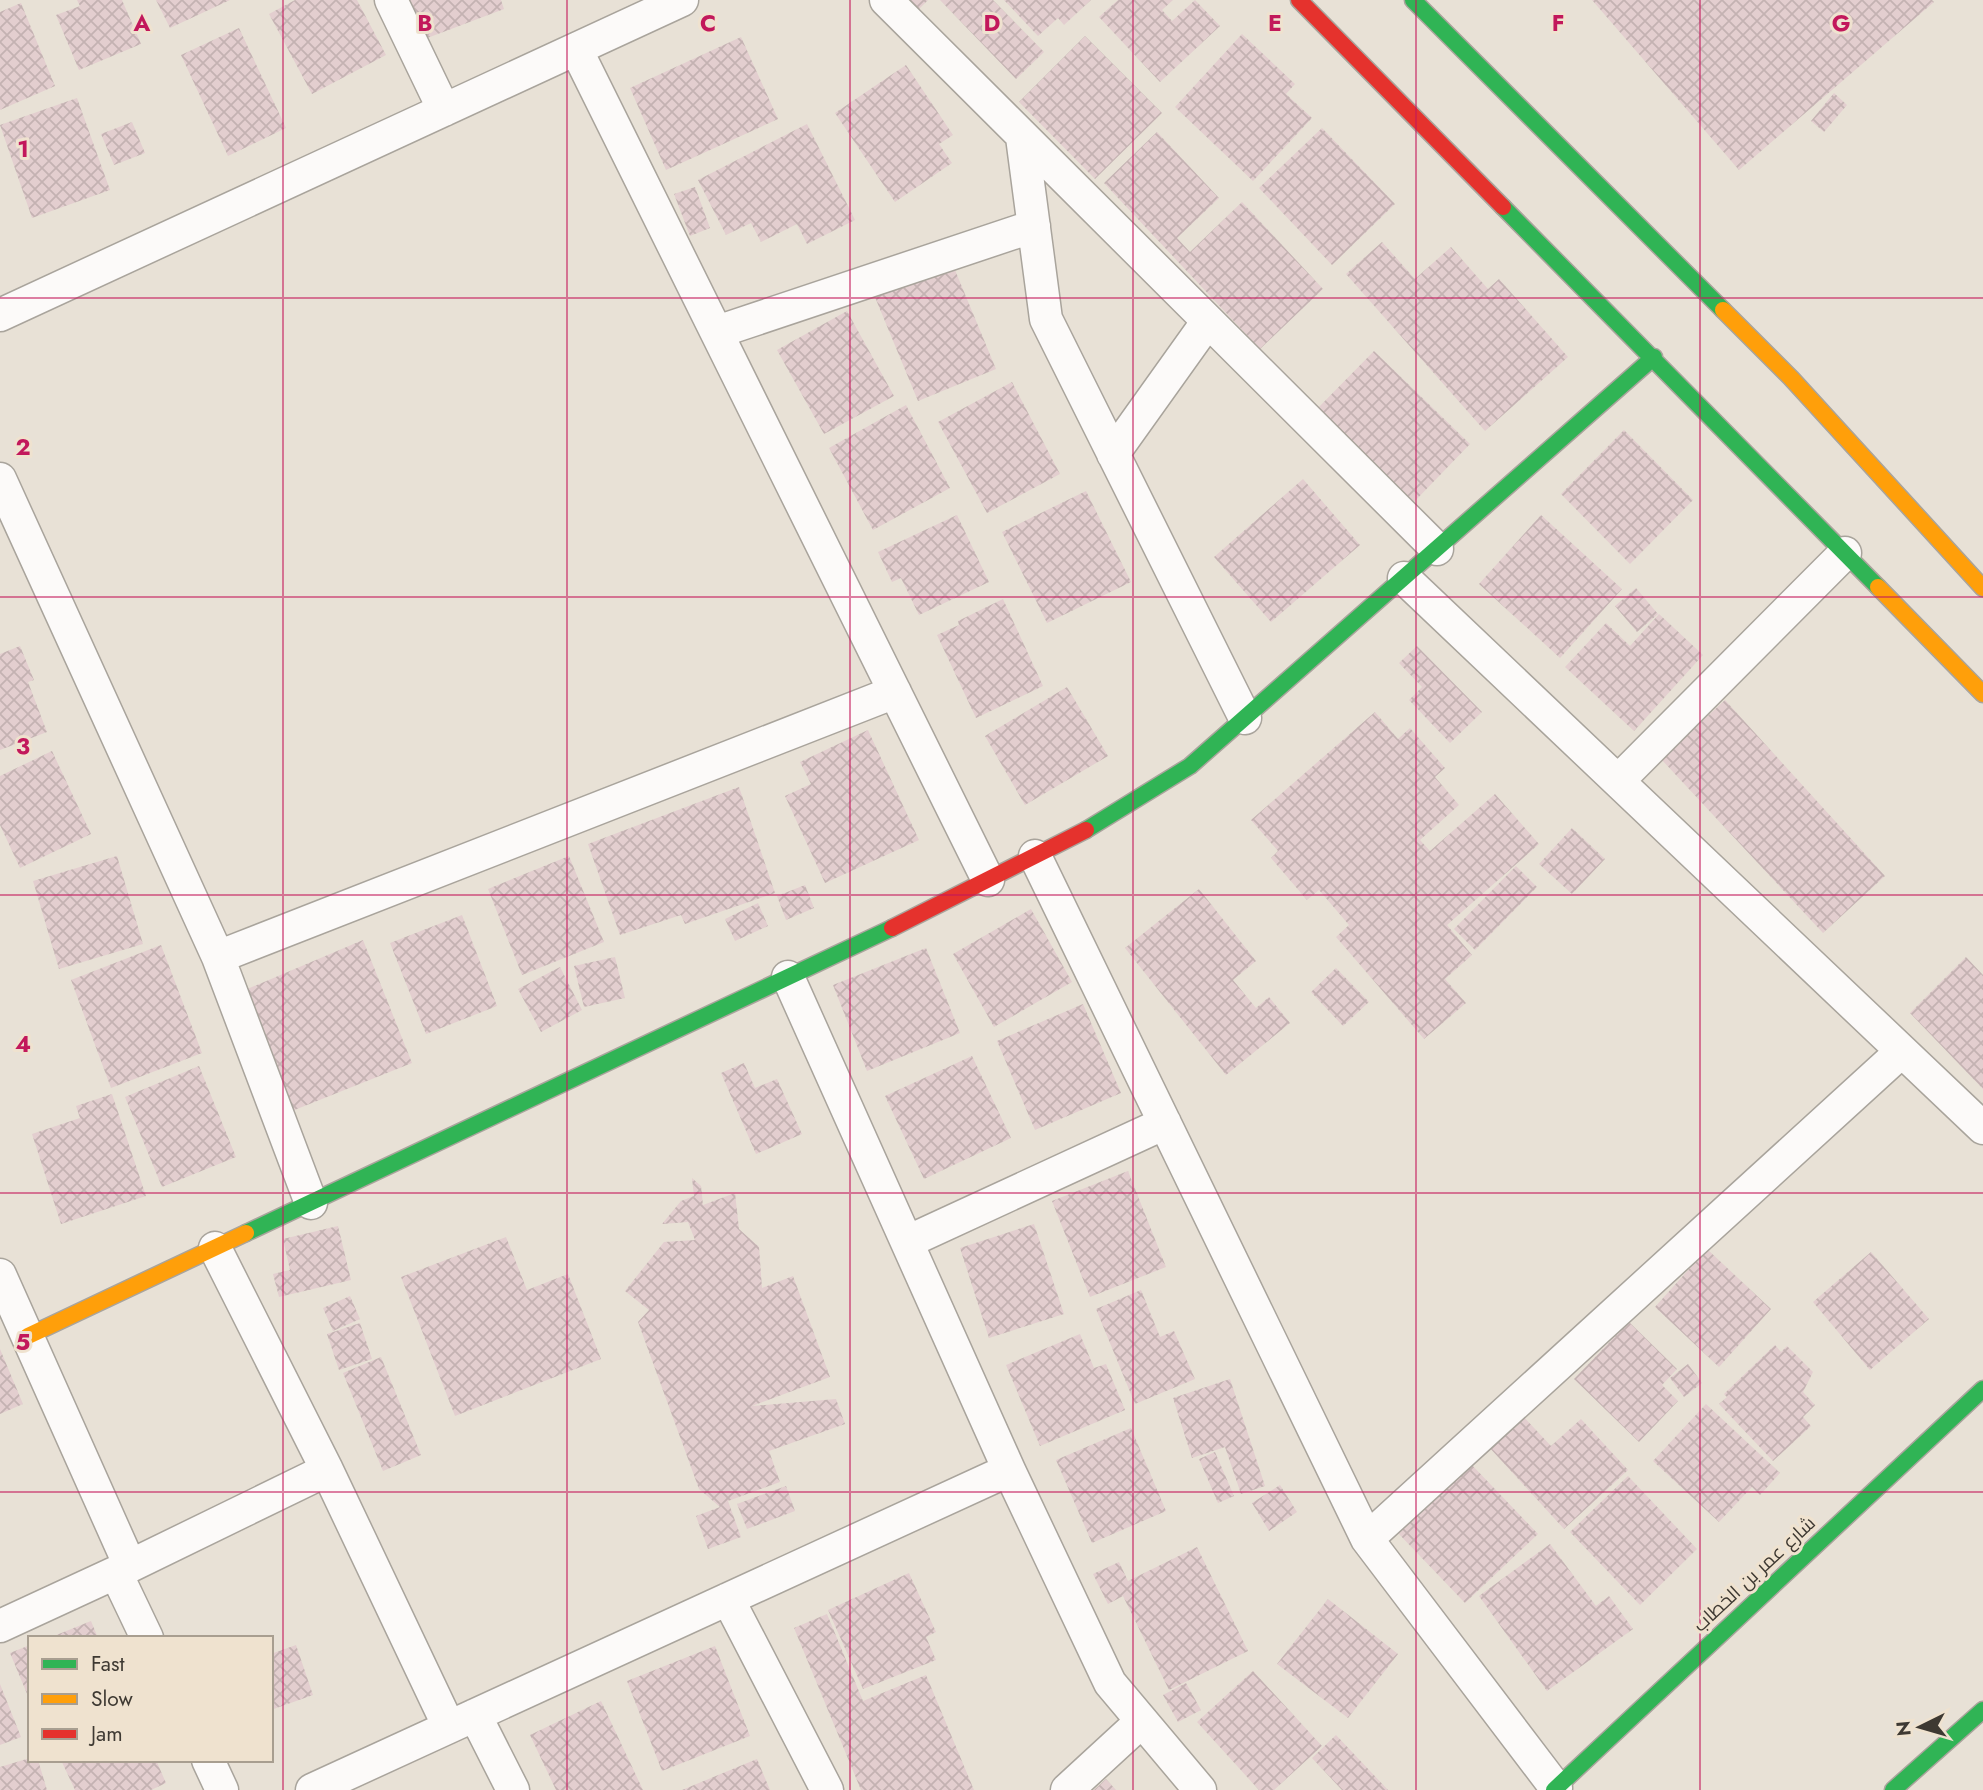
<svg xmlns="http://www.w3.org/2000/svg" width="1983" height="1790" font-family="Jost,Cairo,sans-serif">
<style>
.building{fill:url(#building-cross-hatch)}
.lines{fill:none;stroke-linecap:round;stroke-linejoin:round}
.street-casing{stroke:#a9a49c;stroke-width:35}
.fast-casing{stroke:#a9a49c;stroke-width:19}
.slow-casing{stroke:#a9a49c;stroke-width:19}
.jam-casing{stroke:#a9a49c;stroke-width:19}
.street{stroke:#fcfaf9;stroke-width:32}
.fast{stroke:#30b455;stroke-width:16}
.slow{stroke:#ff9f0a;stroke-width:16}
.jam{stroke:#e5322d;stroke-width:16}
.grid{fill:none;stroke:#c2185b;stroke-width:2;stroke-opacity:0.55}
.labels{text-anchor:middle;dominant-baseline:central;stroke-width:6;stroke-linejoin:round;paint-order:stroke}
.street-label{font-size:19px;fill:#3e3932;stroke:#efe2cf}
.grid-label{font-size:23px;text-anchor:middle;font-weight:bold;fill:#c2185b;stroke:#efe2cf;stroke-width:6;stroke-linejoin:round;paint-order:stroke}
</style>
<defs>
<pattern id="building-cross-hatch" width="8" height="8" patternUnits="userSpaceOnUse" patternTransform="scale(1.75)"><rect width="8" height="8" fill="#e3cecf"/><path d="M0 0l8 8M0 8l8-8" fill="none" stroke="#c4b2b2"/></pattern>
</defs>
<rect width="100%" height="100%" fill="#e8e1d6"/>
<path class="building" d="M77,0H122L141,44L79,70L56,15L80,6Z
M156,0H230L170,28Z
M295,0H357L386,55L312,94L269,14Z
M407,0H501L504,9L422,40Z
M906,0H928L917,11Z
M940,0H993L1044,52L1016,79Z
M1004,0H1091L1064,25L1058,18L1038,36Z
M1118,0H1173L1162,10L1172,21L1195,0L1220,26L1160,82L1099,17Z
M1592,0H1932L1934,2L1739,170Z
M21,3L55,86L0,110V12Z
M239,28L286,128L228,156L181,55Z
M1242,34L1295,84L1286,94L1312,118L1253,181L1175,107Z
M1085,36L1162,113L1095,179L1019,102Z
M741,37L778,119L666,170L630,88Z
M906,65L953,135L939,144L952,163L895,202L835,113Z
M1834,93L1847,105L1824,132L1811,121Z
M77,98L110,190L32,218L0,125Z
M132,122L145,153L114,165L101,134Z
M807,124L855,220L807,244L797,224L761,242L751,223L726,235L698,180Z
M1322,128L1395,204L1332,265L1259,188Z
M1157,132L1219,198L1177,238L1190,252L1242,202L1323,289L1260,349L1104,183Z
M695,187L710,228L690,236L674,194Z
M1382,242L1415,279L1451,247L1488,289L1499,279L1568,357L1485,431L1346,274Z
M950,258L996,369L918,401L872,290Z
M847,311L894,396L824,434L777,350Z
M1374,351L1470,444L1412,504L1316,410Z
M1012,382L1060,474L987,513L938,422Z
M906,405L950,488L873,530L829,448Z
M1624,430L1693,500L1630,564L1561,494Z
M1303,479L1360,545L1271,622L1214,557Z
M1086,491L1131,582L1047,623L1002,532Z
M957,515L989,582L919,615L901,578L892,582L878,552Z
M1541,515L1622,589L1560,658L1479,584Z
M1636,588L1658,614L1637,632L1615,606Z
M1003,599L1043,686L976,718L937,635L959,625L958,621Z
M1659,614L1703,655L1634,731L1565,667L1606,623L1630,646Z
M20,646L34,680L28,682L47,732L0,750V654Z
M1417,646L1482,712L1450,743L1409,700L1422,687L1399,663Z
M1067,687L1108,756L1025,805L985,736Z
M1725,700L1885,876L1823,933L1661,759Z
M1375,712L1398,739L1410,728L1445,768L1435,777L1459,805L1420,840L1430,851L1495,794L1539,844L1447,925L1472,955L1445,979L1466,1003L1424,1039L1336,937L1349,925L1319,890L1307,900L1271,858L1278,851L1251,820Z
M868,730L919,840L825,883L785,796L811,784L800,762Z
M52,751L91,834L20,868L0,825V776Z
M739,787L775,893L685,924L681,915L620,935L588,844Z
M1572,828L1605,859L1572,894L1539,864Z
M117,856L143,944L59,969L33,881Z
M569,856L604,942L522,975L488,889Z
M1516,866L1537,887L1475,950L1454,929Z
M805,885L814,908L786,920L777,896Z
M1199,889L1256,961L1233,980L1256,1008L1269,997L1290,1023L1226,1075L1125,948Z
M758,903L768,926L735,941L725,919Z
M1031,909L1072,982L994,1027L953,954Z
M462,915L497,1006L426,1034L390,943Z
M363,940L412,1063L292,1111L245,990Z
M161,945L202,1053L111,1088L71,980Z
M926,948L960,1033L867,1071L833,985Z
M615,957L625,998L584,1007L574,966Z
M1966,957L1983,975V1089L1910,1013Z
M560,967L582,1010L541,1032L518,989Z
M1336,968L1369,1002L1343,1026L1311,992Z
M1083,1004L1121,1093L1035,1130L997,1041Z
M972,1056L1011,1138L924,1179L885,1096Z
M744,1063L755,1088L777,1079L802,1134L756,1154L721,1073Z
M199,1066L236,1157L162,1187L125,1097Z
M112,1094L146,1196L61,1224L32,1134L80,1118L76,1106Z
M1128,1171L1166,1267L1090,1297L1052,1201Z
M692,1178L701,1186L703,1205L735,1193L739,1229L759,1247L762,1288L793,1276L830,1377L752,1406L836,1399L845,1424L769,1451L780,1482L728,1501L741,1537L708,1549L696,1516L720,1507L699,1489L638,1322L649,1310L625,1291L664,1242L695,1240L688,1222L662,1224L681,1201L694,1196Z
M1034,1224L1064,1314L989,1338L960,1248Z
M338,1226L351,1280L279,1297L273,1274L290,1270L283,1239Z
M506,1237L527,1290L568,1274L601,1359L455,1416L401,1277Z
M1707,1249L1771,1309L1719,1367L1655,1307Z
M1871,1252L1929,1319L1870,1370L1813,1302Z
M1141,1290L1160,1337L1174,1331L1195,1379L1135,1404L1096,1309Z
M350,1296L360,1319L333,1331L323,1308Z
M1629,1322L1677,1369L1662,1385L1678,1401L1639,1442L1574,1379Z
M360,1323L372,1359L339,1370L327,1334Z
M1080,1334L1094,1368L1106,1364L1125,1410L1040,1446L1006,1365Z
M1775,1345L1781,1352L1787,1346L1813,1372L1803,1392L1815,1405L1803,1417L1811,1426L1773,1461L1719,1404L1727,1397L1724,1394Z
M0,1349L23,1404L0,1414Z
M381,1357L421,1455L383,1471L343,1373Z
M1688,1364L1702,1383L1684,1397L1670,1378Z
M1230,1379L1265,1486L1241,1494L1225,1447L1192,1458L1173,1398Z
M1706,1404L1780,1473L1760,1495L1752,1487L1719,1522L1653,1461Z
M1522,1415L1551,1446L1581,1419L1628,1470L1564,1529L1488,1446Z
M1131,1428L1166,1511L1092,1543L1056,1460Z
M1215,1452L1234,1496L1218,1503L1199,1459Z
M1470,1463L1538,1534L1465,1603L1397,1532Z
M1628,1476L1697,1549L1640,1605L1570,1532Z
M1280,1485L1297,1512L1269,1531L1252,1503Z
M786,1486L795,1511L747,1529L737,1504Z
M1550,1544L1596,1606L1609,1596L1633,1629L1547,1691L1479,1596Z
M1197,1547L1248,1651L1169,1690L1123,1596L1108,1604L1093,1574L1119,1562L1128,1581Z
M909,1573L936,1632L926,1637L936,1660L863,1689L828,1610Z
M1328,1599L1398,1654L1348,1718L1277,1664Z
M827,1614L863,1701L926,1675L974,1790H861L794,1628Z
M91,1621L98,1638H49Z
M30,1645V1701L10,1653Z
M296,1645L313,1695L271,1710V1654Z
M715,1646L750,1736L662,1771L627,1681Z
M1253,1671L1322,1746L1274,1790H1259L1197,1722Z
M1186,1683L1201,1710L1178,1722L1163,1695Z
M0,1684L21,1737L0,1745Z
M601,1701L643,1790H556L530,1735Z
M1336,1735L1388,1790H1342L1312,1758Z
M30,1758L38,1760L47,1790H0V1767Z
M757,1759L770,1790H682Z
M61,1760H156L166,1783L151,1790H75Z
M1106,1779L1116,1790H1094Z"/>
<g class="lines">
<g class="street-casing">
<path id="street" d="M391,0L444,110
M886,0L1437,549
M576,49L988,880
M1022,137L1046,319L1245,718
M0,315L682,0
M717,332L1034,226
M1113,454L1208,321
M0,479L218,957L311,1203
M1404,578L1983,1128
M1618,781L1845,553
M1035,856L1367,1539L1556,1788
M218,957L895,692
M788,977L1009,1470L1110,1683L1200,1790
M907,1242L1165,1123
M215,1248L327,1470L449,1727
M0,1275L130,1566
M1367,1539L1902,1051
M116,1573L147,1638
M728,1599L827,1790
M0,1626L130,1566L327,1470
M475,1715L513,1790
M208,1760L222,1790
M312,1790L1009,1470
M1067,1790L1142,1721"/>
</g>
<g class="fast-casing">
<path id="fast" d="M1413,0L1723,310
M1503,207L1878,587
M1086,830L1190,766L1654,357
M246,1233L892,928
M1554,1790L1983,1389
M1893,1790L1983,1710"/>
</g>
<g class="slow-casing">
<path id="slow" d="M1723,310L1791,378L1983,588
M1878,587L1983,694
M28,1336L246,1233"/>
</g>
<g class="jam-casing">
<path id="jam" d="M1299,0L1503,207
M892,928L1086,830"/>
</g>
<use href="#street" class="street"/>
<use href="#fast" class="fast"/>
<use href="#slow" class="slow"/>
<use href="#jam" class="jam"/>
</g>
<path class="grid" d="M283,0V1790M567,0V1790M850,0V1790M1133,0V1790M1416,0V1790M1700,0V1790M0,298H1983M0,597H1983M0,895H1983M0,1193H1983M0,1492H1983"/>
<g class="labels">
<g class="street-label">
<text transform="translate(1754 1574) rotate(-43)">شارع عمر بن الخطاب</text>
</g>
</g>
<g class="grid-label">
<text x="142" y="31">A</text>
<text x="425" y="31">B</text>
<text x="708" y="31">C</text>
<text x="992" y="31">D</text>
<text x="1275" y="31">E</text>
<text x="1558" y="31">F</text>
<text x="1841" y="31">G</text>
<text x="23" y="157">1</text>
<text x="23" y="455">2</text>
<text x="23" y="754">3</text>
<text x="23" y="1052">4</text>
<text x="23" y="1350">5</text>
</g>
<rect x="28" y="1636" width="245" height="126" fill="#efe2cf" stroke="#a89e90" stroke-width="2"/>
<rect x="42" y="1659" width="35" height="10" fill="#30b455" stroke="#a89e90" stroke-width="2"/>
<text x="91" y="1671" font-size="21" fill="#3e3932">Fast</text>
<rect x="42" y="1694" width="35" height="10" fill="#ff9f0a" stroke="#a89e90" stroke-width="2"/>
<text x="91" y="1706" font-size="21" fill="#3e3932">Slow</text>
<rect x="42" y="1729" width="35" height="10" fill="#e5322d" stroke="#a89e90" stroke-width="2"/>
<text x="91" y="1741" font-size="21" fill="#3e3932">Jam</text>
<g transform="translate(1920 1727) rotate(265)" stroke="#efe2cf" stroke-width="5" paint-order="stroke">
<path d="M0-5L12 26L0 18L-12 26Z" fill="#3e3932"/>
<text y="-10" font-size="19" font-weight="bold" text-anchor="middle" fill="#3e3932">N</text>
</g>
</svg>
